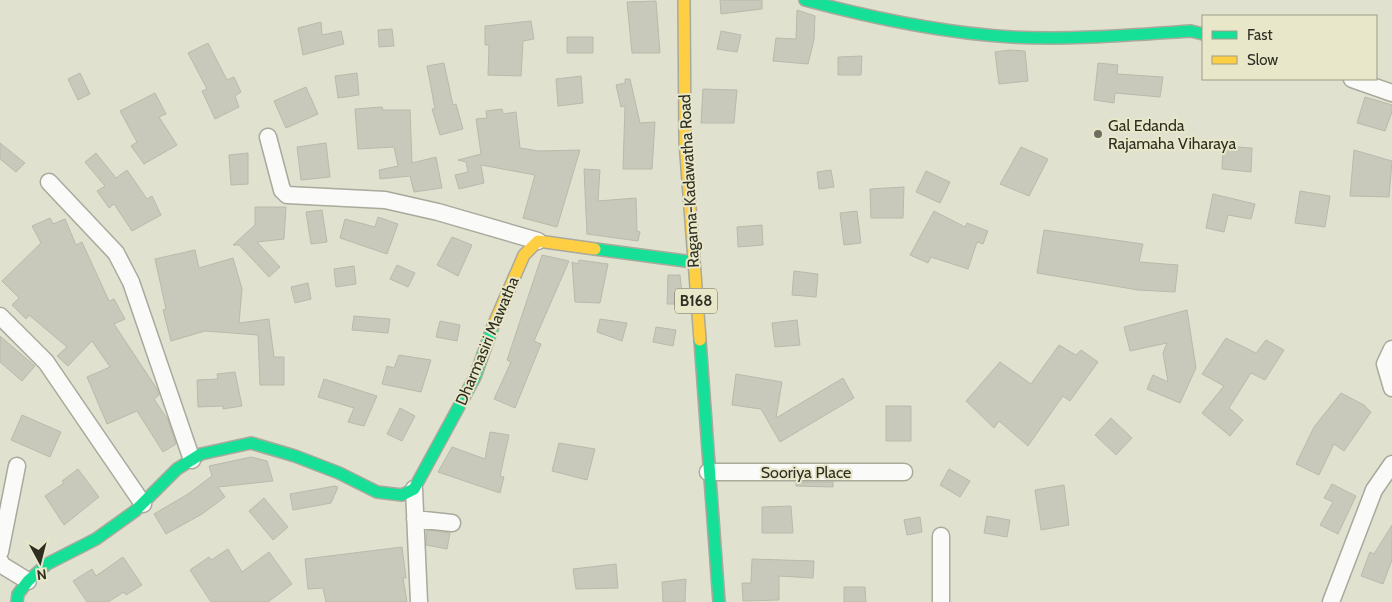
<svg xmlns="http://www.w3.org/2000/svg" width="1392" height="602" font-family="Cabin,sans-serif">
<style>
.building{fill:#c9c9bb;stroke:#babaac}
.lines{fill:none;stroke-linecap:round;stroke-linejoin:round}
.street-casing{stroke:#a9a99c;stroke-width:19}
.fast-casing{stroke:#a9a99c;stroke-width:14}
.slow-casing{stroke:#a9a99c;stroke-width:14}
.street{stroke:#fafaf8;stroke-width:16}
.fast{stroke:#16e098;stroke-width:11}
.slow{stroke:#ffcf43;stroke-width:11}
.poi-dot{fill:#6d6d60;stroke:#e8e7c9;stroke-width:2}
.labels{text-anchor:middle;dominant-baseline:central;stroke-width:4;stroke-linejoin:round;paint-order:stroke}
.shield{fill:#e8e7c9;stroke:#665;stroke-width:1}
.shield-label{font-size:15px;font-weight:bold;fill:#2e2e23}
.poi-label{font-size:16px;fill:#2e2e23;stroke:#e8e7c9;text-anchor:start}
.street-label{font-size:16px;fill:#2e2e23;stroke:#e8e7c9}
</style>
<rect width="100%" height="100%" fill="#e1e1d0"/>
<path class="building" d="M720,0H762V9L721,14Z
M656,1L660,53H632L627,2Z
M797,10L815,16L814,40L808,64L773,61L776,38L796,39Z
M531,21L534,39L523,41L521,76L488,75L489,45H485V26Z
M321,22L322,35L341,31L344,44L303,55L298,28Z
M392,29L394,46L379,47L378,30Z
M721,31L741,35L737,52L717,49Z
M567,37H593V53H567Z
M208,43L227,80L234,77L241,92L235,96L239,107L215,119L202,91L207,89L188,53Z
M1010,50L1025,51L1028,81L999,84L995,52Z
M862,56L861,75H838V57Z
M444,63L453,105L456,104L463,129L440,135L432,109H435L427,66Z
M1098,63L1118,65L1117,74L1163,77L1160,97L1115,93L1114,103L1094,100Z
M80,73L90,94L78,100L68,79Z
M357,73L359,95L338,98L335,76Z
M581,76L583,103L558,106L556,79Z
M625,79H630L640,123L655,122L652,169H623L625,106L621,107L616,85L625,83Z
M306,87L318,114L286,128L274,101Z
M703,89L737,90L734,123H701Z
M155,93L166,114L159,117L177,145L144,164L131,146L137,142L120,111Z
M1365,97L1392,105V112L1385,131L1357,123Z
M382,107L383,110H410L412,163L436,157L442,188L414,192L410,176L380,179L379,170L398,166L394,147L358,149L355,109Z
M502,109L503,114L516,112L520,148L539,151L580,150L557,227L523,218L535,175L481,165L484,183L459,189L455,175L468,172L466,162L458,160L481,154L476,119L487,118L486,111Z
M0,143L25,163L16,172L0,159Z
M326,143L330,177L301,180L297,147Z
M1223,146L1252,148L1251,172L1222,169Z
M1021,147L1048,159L1029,196L1000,184Z
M1354,150L1392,161L1389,197L1350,196Z
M96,153L116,178L127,170L147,199L152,196L161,215L132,231L114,204L109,208L97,191L105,186L85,162Z
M248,153V184L231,185L229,155Z
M584,169L600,170L598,201L636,198L637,231L640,232L638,241L587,234Z
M831,170L834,187L819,189L817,172Z
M926,171L950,182L940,203L916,192Z
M904,187L903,218H871L870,189Z
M1300,191L1330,196L1325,227L1295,223Z
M1213,194L1255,204L1251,219L1228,215L1224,232L1206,228Z
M255,207H286L284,239L257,242L280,267L269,277L239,245H233L255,225Z
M322,210L327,242L311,244L306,212Z
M857,211L861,243L844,245L840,213Z
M934,211L965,227L967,223L988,231L983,244L977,242L968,269L931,257L928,263L910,255Z
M378,217L398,224L387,254L340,238L345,219L375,227Z
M50,218L53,224L65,219L76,245L82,242L109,301L114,299L125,319L114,324L157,389L159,395L154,399L168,420L176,444L163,452L137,411L107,424L87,377L110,367L92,341L68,366L57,356L67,347L29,315L26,319L12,305L19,298L2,281L41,243L32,226Z
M762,225L763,245L738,247L737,227Z
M1044,230L1143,244L1139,262L1178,265L1175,292L1138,290L1037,273Z
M452,237L472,245L458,276L437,265Z
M195,250L199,268L233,258L242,289L239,323L269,319L274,357H284V385H260L258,335L205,331L171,341L163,310L166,309L155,259Z
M542,255L569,261L534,341L541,344L515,408L494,399L511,362L507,360Z
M579,260L608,264L600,303L575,302L572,262L578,264Z
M397,265L415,273L408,287L390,279Z
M354,266L356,284L336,287L334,269Z
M794,271L818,274L816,297L792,295Z
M668,275H680L683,304H667Z
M308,283L311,299L295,303L291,287Z
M1187,310L1196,368L1180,403L1147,389L1153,375L1168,382L1163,353L1167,343L1130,351L1124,327Z
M354,316L390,319L388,333L352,330Z
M600,319L627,323L622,341L597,332Z
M797,320L800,345L775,347L772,323Z
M440,321L460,325L457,341L436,337Z
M656,327L676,330L673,346L653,342Z
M0,336L35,366L22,381L0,362Z
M1226,338L1256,353L1266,340L1284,350L1265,380L1251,373L1229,408L1243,420L1230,436L1202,413L1224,386L1202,374Z
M1059,345L1076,355L1081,350L1098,362L1070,401L1063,396L1028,446L999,421L994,428L966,401L1000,362L1031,384Z
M399,355L431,360L421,392L382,384L387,366L394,368Z
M235,372L242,406L223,409V406L198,407L197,380L218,379L217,374Z
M736,374L782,382L776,418L843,378L854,398L780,442L761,409L732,405Z
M324,379L377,396L364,426L348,422L354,408L318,397Z
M1341,393L1364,405L1371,412L1344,451L1334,444L1319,475L1296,464L1314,427Z
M886,406H911V441H886Z
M400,408L415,416L402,441L387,434Z
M22,415L61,432L50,457L11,440Z
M1111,418L1132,438L1116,455L1095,435Z
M490,432L509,435L500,476L504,477L500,493L438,472L452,447L485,459Z
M559,443L595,449L587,480L552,471Z
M251,457L267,461L273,481L218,487L225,497L202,514L166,534L154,514L188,494L212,476L209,466Z
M78,469L99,497L64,525L45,496L64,483L62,481Z
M949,469L970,481L960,497L940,485Z
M796,482H833V487L796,486Z
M1332,484L1356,496L1338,534L1320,525L1333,502L1324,498Z
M1064,485L1069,525L1041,530L1035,490Z
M335,486L338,487L331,503L293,510L290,494Z
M264,498L288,527L273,540L249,511Z
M791,506L793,533H762V507Z
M987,516L1010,520L1007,537L984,533Z
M920,517L922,532L907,535L904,520Z
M1392,525V560L1383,584L1361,576L1370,552L1374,554Z
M427,530L450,533L447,549L426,545Z
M402,547L406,578H403L407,602H326L323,588L308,589L305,559Z
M228,549L242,572L269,552L292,584L268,602H211L190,570L209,557L211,560Z
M123,557L142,585L126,595L124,592L108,602H87L73,581L92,569L96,576Z
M752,559L814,561L813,578L779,576V600L743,601L742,583H751Z
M616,564L618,588L576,589L573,569Z
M686,579L685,602H663L662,582Z
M844,587H865L866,602H844Z"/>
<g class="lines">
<g class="street-casing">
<path id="street" d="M1352,79L1392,93
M268,137L282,190L287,195L385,200L438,212L538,241
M49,182L116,253L131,282L192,460
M0,316L46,362L143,504
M1392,349L1385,364L1392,388
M708,472H904
M414,489L419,602
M415,519L452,523
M941,536V602
M0,552L17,466
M0,561L2,565L28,581
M1331,602L1374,490L1392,464"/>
</g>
<g class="fast-casing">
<path id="fast" d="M805,0C872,18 942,33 1012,37C1071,40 1131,35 1191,31L1203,34
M595,249L693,262
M700,340L719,602
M17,602L18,594L28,581L47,564L96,539L135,511L177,469L201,454L251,443L295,456L339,473L377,492L402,495L414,489L475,377L493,326"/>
</g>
<g class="slow-casing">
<path id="slow" d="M684,0L685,141L700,340
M493,326L524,255L538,241L595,249"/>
</g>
<use href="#street" class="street"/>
<use href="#fast" class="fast"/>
<use href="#slow" class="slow"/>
</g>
<circle class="poi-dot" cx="1098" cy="134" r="5"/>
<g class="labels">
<rect class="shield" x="675" y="288.5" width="42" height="25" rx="4"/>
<g class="shield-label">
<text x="696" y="301">B168</text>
</g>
<g class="poi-label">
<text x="1108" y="125">Gal Edanda<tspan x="1108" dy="18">Rajamaha Viharaya</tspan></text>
</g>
<g class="street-label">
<text transform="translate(689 181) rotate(-93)">Ragama-Kadawatha Road</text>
<text transform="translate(487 341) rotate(-67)">Dharmasiri Mawatha</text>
<text x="806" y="472">Sooriya Place</text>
</g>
</g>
<rect x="1202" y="15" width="175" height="65" fill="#e8e7c9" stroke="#9e9d87"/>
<rect x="1212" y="31" width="25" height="8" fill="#16e098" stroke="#9e9d87"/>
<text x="1247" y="40" font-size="15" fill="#2e2e23">Fast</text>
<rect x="1212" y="56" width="25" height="8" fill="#ffcf43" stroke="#9e9d87"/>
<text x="1247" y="65" font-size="15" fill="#2e2e23">Slow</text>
<g transform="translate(40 562) rotate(173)" stroke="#e8e7c9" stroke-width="4" paint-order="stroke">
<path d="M0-4L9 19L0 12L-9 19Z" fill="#2e2e23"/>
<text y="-8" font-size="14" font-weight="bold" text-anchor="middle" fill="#2e2e23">N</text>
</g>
</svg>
